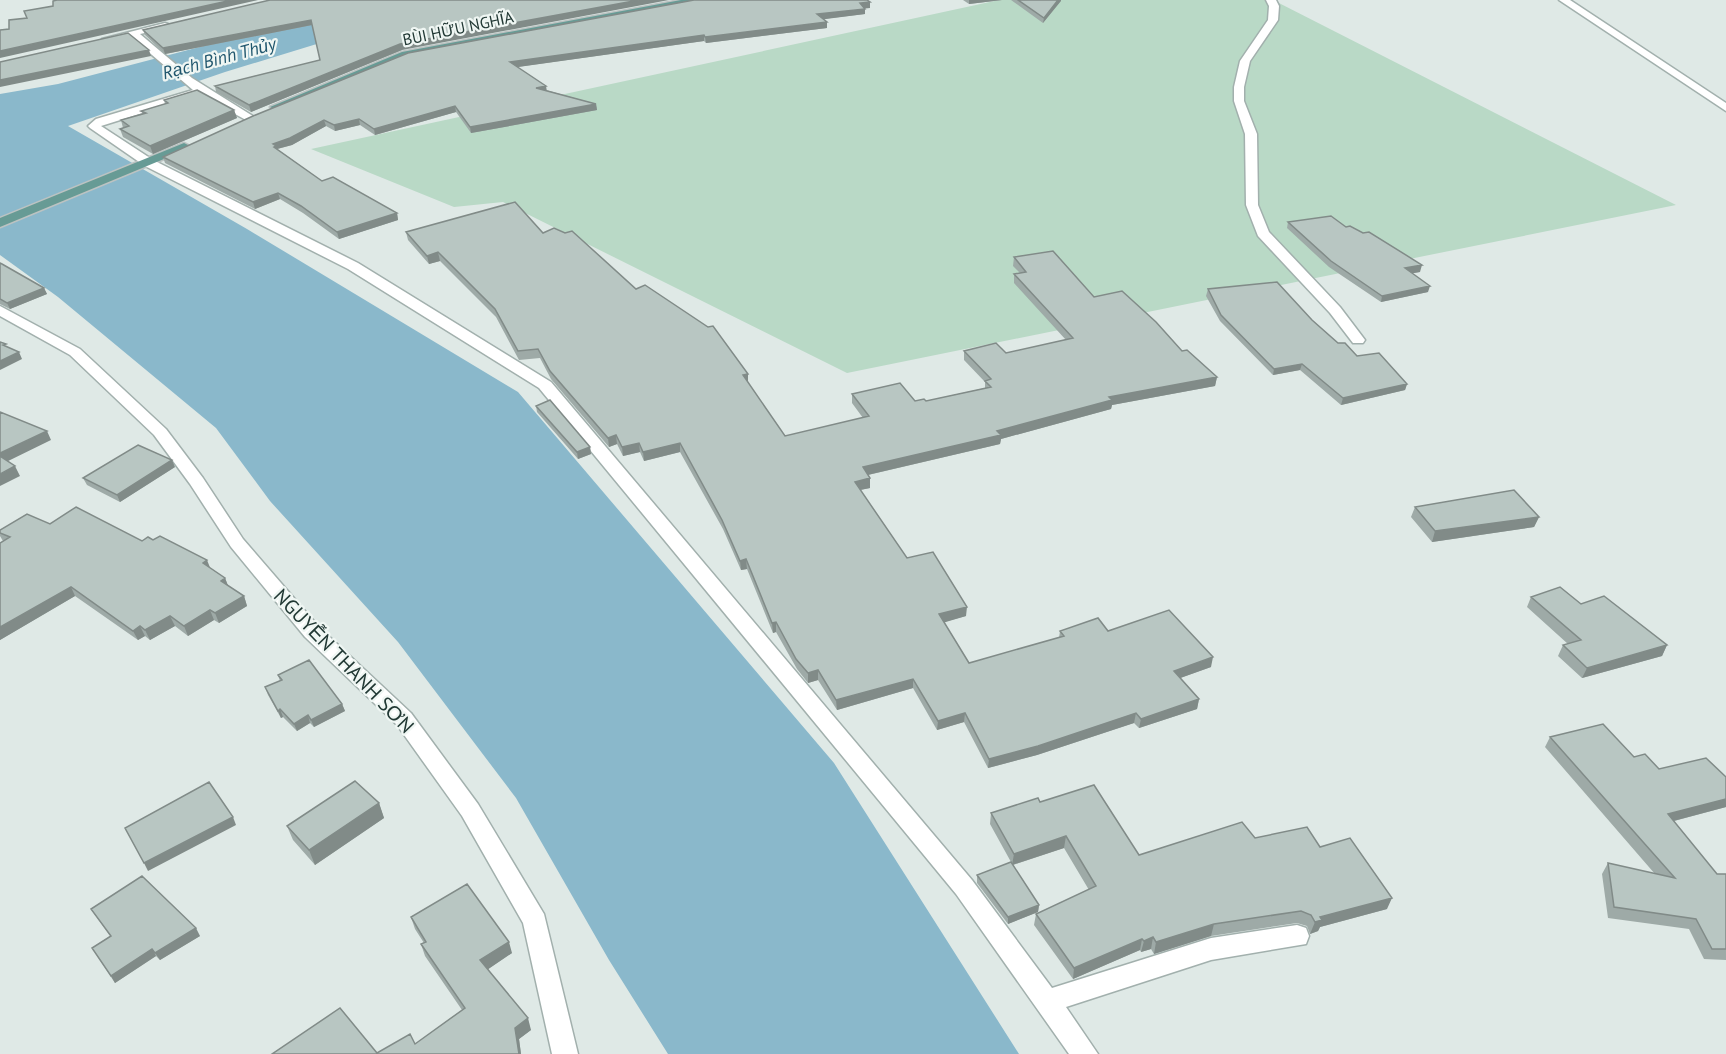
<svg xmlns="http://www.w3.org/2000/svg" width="1726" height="1054" font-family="'PT Sans',sans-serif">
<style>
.green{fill:#b9d9c6}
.water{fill:#8ab8cb}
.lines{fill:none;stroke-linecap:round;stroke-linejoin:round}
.minor-casing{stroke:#a2b0ad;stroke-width:3}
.major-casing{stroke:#bcc3c2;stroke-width:3}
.minor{fill:#fff;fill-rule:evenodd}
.major{fill:#679b95;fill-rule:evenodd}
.wall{fill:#9eaaa7}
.shaded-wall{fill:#818b88}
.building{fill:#b8c6c2;stroke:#818b88;stroke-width:1.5}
.labels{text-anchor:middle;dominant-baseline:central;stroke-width:4.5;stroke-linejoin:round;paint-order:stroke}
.far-street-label{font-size:16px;fill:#213834;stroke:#eff6f3}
.far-water-label{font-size:18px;font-style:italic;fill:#21576e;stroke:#eff6f3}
.street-label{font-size:20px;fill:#213834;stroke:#eff6f3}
</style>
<rect width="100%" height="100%" fill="#dfe9e6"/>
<path class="green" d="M999,0H1273L1676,205L847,373L503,202L454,207L311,149Z"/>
<path class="water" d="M396,0L346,35L225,72L68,126L247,229L518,392L834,763L1019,1054H668L609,960L516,798L398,642L270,501L216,428L58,297L0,255V94L58,84L284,25Z"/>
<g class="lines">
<g class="minor-casing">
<path id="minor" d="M1266,0H1276L1279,6L1278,20L1250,61L1244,87V101L1257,134L1258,205L1269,232L1340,307L1365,340L1363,343H1353L1330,313L1258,236L1246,205L1245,134L1234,101V87L1240,61L1268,20L1269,6Z
M1559,0H1570L1726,103V111Z
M165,23L168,24V28L140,34L192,78L256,118L254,120H246L200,95L101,126L153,160L358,263L551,382L972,880L1052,988L1211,938L1297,925L1306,928L1309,936L1306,944L1211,960L1066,1007L1098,1054H1069L956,894L539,388L348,269L145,166L90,128L88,126L96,119L193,90L131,37L107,42L102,39Z
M0,306L80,349L166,429L203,478L243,539L319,627L411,713L478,804L544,914L578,1054H552L523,923L462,816L397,725L305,637L231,547L190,484L154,435L70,355L0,316Z"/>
</g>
<g class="major-casing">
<path id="major" d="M681,0H701L696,3L409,57L280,109L276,110L270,107L402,52Z
M184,143L188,145V149L0,227V218Z"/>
</g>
<use href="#minor" class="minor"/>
<use href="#major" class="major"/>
</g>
<path class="wall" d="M270,0L402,50L251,112L216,92L215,86L320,60L312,25L165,54L145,35L143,30Z
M694,0L870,8H865V14L823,19L827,22V28L706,43L704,41L517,67L546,86V90L596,104L597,110L471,133L456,112L375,135L360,125L335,131L326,126L292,145L277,149L322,181L397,213L398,220L339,239L303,213L280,199L255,209L165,163L163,157Z
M963,0H1002L969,4Z
M1011,0H1061L1043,23Z
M164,100L234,110L237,118L153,154L123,137L120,129L123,128L121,120L143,114L141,111L165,104Z
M1288,222L1420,272L1411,273L1428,292L1381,302L1329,267L1287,228Z
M406,232L543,233L636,289L748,374V383L785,436L863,418L852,403V394L915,401H926L985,388V382L964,360V351L1006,353L1066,340L1014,283V274L1020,273L1013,266L1014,257L1094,297L1182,351L1217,377L1215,386L1112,405L1111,409L1001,439L1000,444L868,475L870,478V488L860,490L907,558L966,616L944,622L969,663L1059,638L1060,631H1108L1211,667L1180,678L1199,699L1197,709L1139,728L1134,723L1037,755L988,768L964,722L937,730L913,688L837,710L818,680L808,683L797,669L776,632L773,633L747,569L741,570L723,529L680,452L644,461L640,452L623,456L617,444L609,447L551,379L540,358L519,360L496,317L440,261L429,264L408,240Z
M0,263L44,288L47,294L10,309L0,304Z
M1208,289L1312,320L1338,343L1357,356L1407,384L1405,390L1341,405L1300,370L1273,375L1220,321L1206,296Z
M536,406L590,447L591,454L578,459L537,412Z
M175,467L120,502L87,485L83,478Z
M1415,507L1539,517L1534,527L1432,542L1411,517Z
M50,524L142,541L210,568L225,578L228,586L244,596L247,606L219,623L214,620L188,636L175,626L150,640L145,636L138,640L75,596L0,640V543L3,541L0,536V530Z
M1531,597L1581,604L1667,645L1662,656L1582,678L1558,656L1563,645L1568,644L1527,607Z
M278,675L342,704L345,711L314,727L310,723L297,731L283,717L281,718L268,695L265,687L280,681Z
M1550,737L1634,757L1659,769L1726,807L1674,821L1717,874H1726V960L1704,959L1689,929L1608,918L1602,874L1608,863L1655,874L1545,747Z
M1040,802L1139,855L1255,838L1320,847L1387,909L1320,927L1318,931L1310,934L1307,926L1297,923L1211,936L1154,954L1151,949L1141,952L1140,950L1073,979L1034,925L1036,914L1089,890L1064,848L1013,865L1039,905L1038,912L1008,924L977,883V875L1011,862L990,824L991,813Z
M379,803L384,818L315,865L293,840L287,826Z
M91,909L200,936L160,960L156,956L115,983L92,948L110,936Z
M411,917L512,953L488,969L531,1030L519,1039L521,1054H272L377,1053L415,1044L462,1010L425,956L421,944L424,943L415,929Z"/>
<path class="shaded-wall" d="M232,0H258L0,58V51Z
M639,0H669L402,50L251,112L249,105L400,44Z
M969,0H1002L969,4Z
M1058,0H1061V1L1043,23L1044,18Z
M870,2V8L860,9V3Z
M865,9V14L818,20L817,14Z
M311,20L312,25L165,54L163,48Z
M827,22V28L706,43L705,37Z
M704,35V41L511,68L510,62Z
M149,50L151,56L0,87V80Z
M546,86L547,92L536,88Z
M596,104L597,110L471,133L470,127Z
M455,106L456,112L375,135L374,129Z
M234,110L237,118L153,154L150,146Z
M359,119L360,125L335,131L334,125Z
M324,120L326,126L292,145L277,149L276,154L273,144Z
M278,193L280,199L255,209L253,202Z
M397,213L398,220L339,239L337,232Z
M438,252L440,261L429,264L427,256Z
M1422,265L1420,272L1403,275L1405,268Z
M1430,286L1428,292L1381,302L1382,296Z
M44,288L47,294L10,309L7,303Z
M19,352L22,359L0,370V361Z
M1302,364L1300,370L1273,375L1274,369Z
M748,374V383L743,375Z
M1217,377L1215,386L1112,405L1111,409L1001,439L1000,444L863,476V467L997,431L1109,397Z
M1407,384L1405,390L1341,405L1343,398Z
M47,431L51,440L2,464L0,461V453Z
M616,435L617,444L609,447L608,438Z
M639,443L640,452L623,456L622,447Z
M680,443V452L644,461L643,452Z
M590,447L591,454L578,459L577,452Z
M172,460L175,467L120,502L117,495Z
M15,466L20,476L0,486V474Z
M870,478V488L855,491V482Z
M1539,517L1534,527L1432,542L1435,531Z
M746,559L747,569L741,570L740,561Z
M207,560L211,570L203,563Z
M225,578L229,588L221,581Z
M71,587L75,596L0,640V627Z
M244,596L247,606L219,623L215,613Z
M967,607L966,616L939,624V614Z
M210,610L214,620L188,636L184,626Z
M170,616L175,626L150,640L145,630Z
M776,622V632L773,633L772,623Z
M140,626L145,636L138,640L133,631Z
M1667,645L1662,656L1582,678L1587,668Z
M1213,657L1211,667L1172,681L1174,671Z
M818,670V680L808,683V673Z
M913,679V688L837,710L836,700Z
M1199,699L1197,709L1139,728L1141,719Z
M342,704L345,711L314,727L311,720Z
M280,709L283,717L281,718L278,711Z
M965,713L964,722L937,730L938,721Z
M1136,713L1134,723L1037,755L988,768L989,759Z
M308,715L310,723L297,731L294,724Z
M1726,799V807L1662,824L1668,814Z
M379,803L384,818L315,865L309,850Z
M233,817L236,825L148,871L144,863Z
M1066,836L1064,848L1012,865L1014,854Z
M1392,898L1387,909L1320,927L1318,931L1310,934L1315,922L1320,917Z
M1039,905L1038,912L1008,924V917Z
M1214,924L1211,936L1154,954L1156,942Z
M196,928L200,936L160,960L155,953Z
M1153,937L1151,949L1141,952L1144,941Z
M1142,939L1140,950L1073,979L1074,968Z
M509,942L512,953L484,972L480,960Z
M152,949L156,956L115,983L111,976Z
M528,1018L531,1030L519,1039L521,1054H519L515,1028Z"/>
<path class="building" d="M57,0H232L0,51V30L9,29V20L27,18L24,11L53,6V1Z
M270,0H639L400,44L249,105L215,86L320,60L311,20L163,48L143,30Z
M694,0H867L870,2L860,3L865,9L817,14L827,22L705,37L704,35L510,62L546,86L536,88L596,104L470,127L455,106L374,129L359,119L334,125L324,120L290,138L273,144L276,146L274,147L322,181L333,177L397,213L337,232L301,206L278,193L253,202L163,157L253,116L408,53Z
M1018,0H1058L1044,18Z
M128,33L149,50L0,80V62Z
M197,90L234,110L150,146L120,129L129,126L121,120L146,113L141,111L168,103L164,100Z
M515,202L543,233L554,228L565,233L572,231L636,289L645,285L708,327L713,326L748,374L743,375L785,436L869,416L852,394L900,383L915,401L924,399L926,401L991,387L985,381L991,379L964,351L996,343L1006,353L1073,338L1014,274L1026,272L1014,257L1053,251L1094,297L1122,291L1156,322L1182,351L1187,350L1217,377L1109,397L1112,400L997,431L1001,435L863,467L870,478L855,482L907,558L933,552L967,607L939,614L969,663L1064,636L1060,631L1098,618L1108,631L1169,610L1213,657L1174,671L1199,699L1141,719L1136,713L1038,746L989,759L965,713L938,721L913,679L836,700L818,670L808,673L796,659L776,622L772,623L746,559L740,561L722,520L680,443L643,452L639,443L622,447L616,435L608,438L550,371L538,349L518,351L495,309L438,252L427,256L406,232Z
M1331,216L1346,227L1350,226L1363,233L1369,232L1422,265L1405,268L1430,286L1382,296L1331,261L1288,222Z
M0,263L2,264L44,288L7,303L0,299Z
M1277,282L1312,320L1338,343H1345L1357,356L1379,353L1407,384L1343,398L1302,364L1274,369L1221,315L1208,289Z
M0,342L6,344L3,345L19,352L0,361Z
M550,400L590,447L577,452L536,406Z
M0,412L47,431L0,453Z
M138,445L172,460L117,495L83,478Z
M0,456L15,466L0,474Z
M1514,490L1539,517L1435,531L1415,507Z
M76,507L142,541L148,537L153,540L160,536L207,560L203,563L225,578L221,581L244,596L215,613L210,610L184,626L170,616L145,630L140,626L133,631L71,587L0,627V543L10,537L0,533V530L27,514L50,524Z
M1560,587L1581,604L1604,596L1667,645L1587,668L1563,645L1581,640L1531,597Z
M309,660L342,704L311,720L308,715L294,724L280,709L278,711L265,687L282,680L278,675Z
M1603,724L1634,757L1645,754L1659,769L1706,758L1726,777V799L1668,814L1717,874H1726V949H1712L1696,919L1614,907L1608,863L1675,878L1550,737Z
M355,781L379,803L309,850L287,826Z
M209,782L233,817L144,863L125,828Z
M1094,785L1139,855L1242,822L1255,838L1307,827L1320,847L1350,838L1392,898L1320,917L1322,920L1315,922L1311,915L1301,911L1214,924L1156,942L1153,937L1144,941L1142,939L1074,968L1036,914L1096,886L1066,836L1014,854L991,813L1038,798L1040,802Z
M1011,862L1039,905L1008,917L977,875Z
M142,876L196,928L155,953L152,949L111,976L92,948L111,936L91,909Z
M467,884L509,942L480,960L528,1018L515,1028L519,1054H272L340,1008L377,1053L410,1034L415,1044L465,1008L421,944L426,942L411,917Z"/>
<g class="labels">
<g class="far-street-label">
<text transform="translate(458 28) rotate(-12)">BÙI HỮU NGHĨA</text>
</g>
<g class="far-water-label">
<text transform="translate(219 58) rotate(-15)">Rạch Bình Thủy</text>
</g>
<g class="street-label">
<text transform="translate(344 661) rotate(46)">NGUYỄN THANH SƠN</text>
</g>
</g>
</svg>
